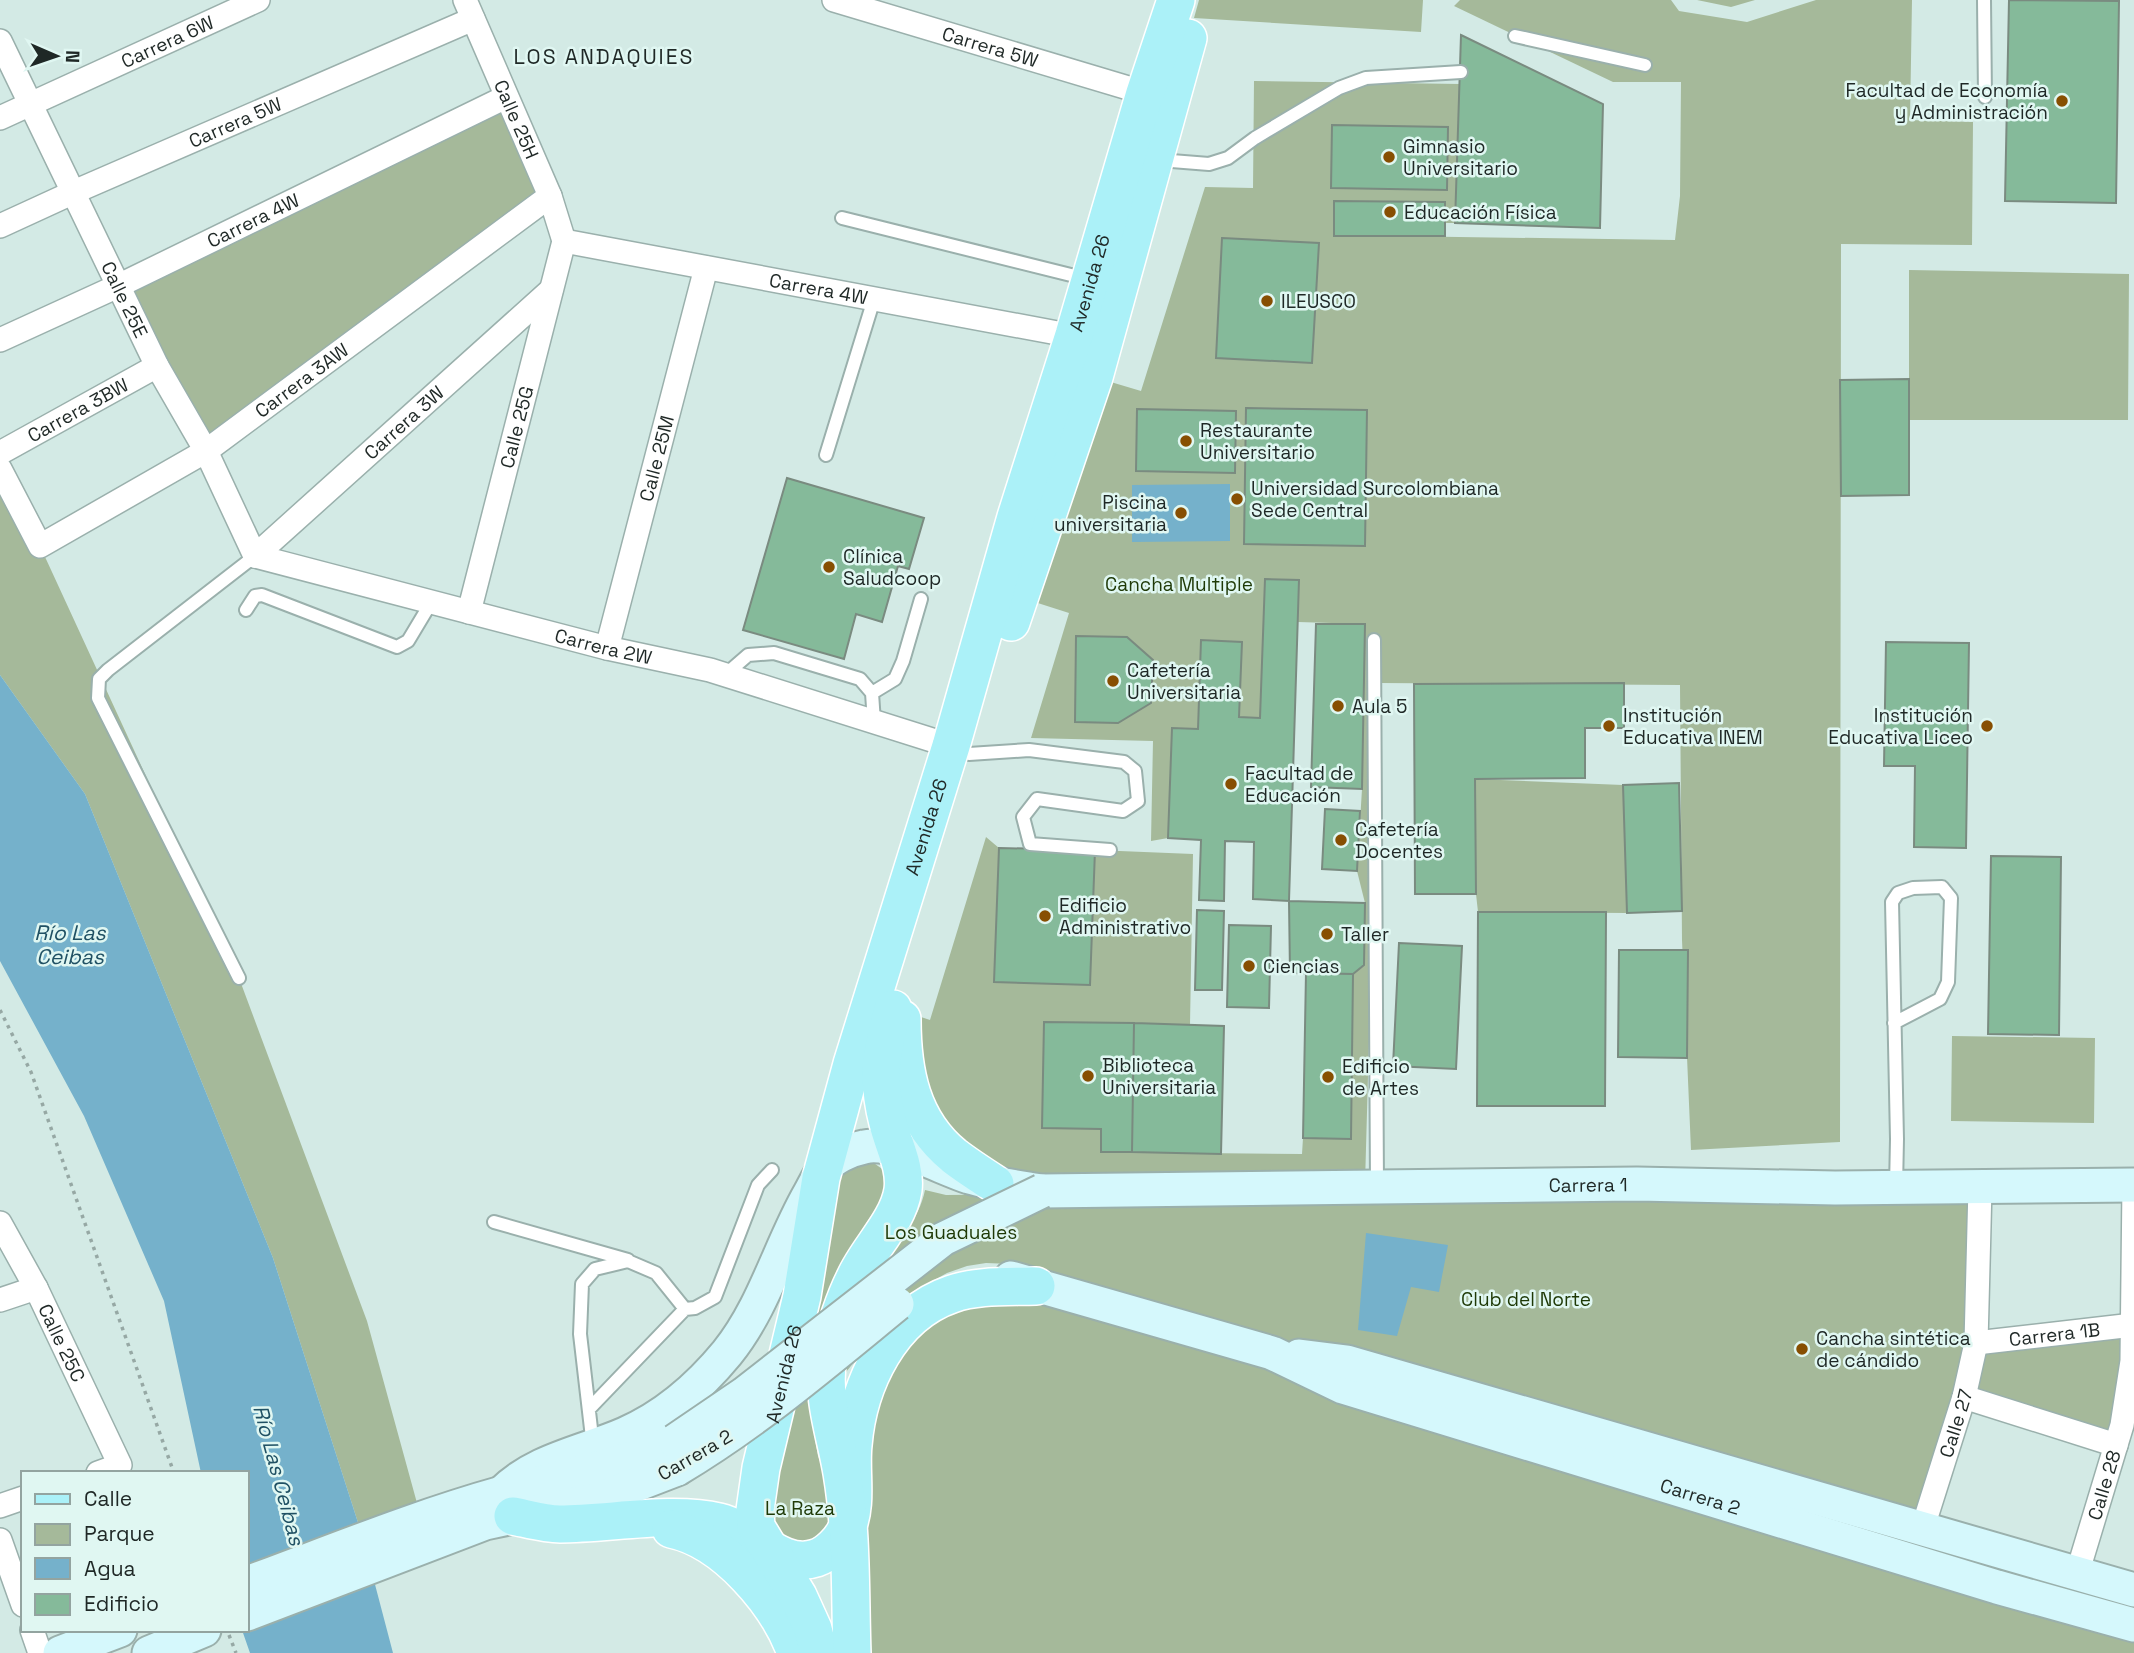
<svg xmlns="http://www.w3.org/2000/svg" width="2134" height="1653" font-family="'Space Grotesk',sans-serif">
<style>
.green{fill:#a5b99a}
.water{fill:#75b1cb}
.building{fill:#85ba9a;stroke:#7a8b80;stroke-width:2}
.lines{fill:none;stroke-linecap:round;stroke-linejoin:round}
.lane-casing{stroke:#9ab0ac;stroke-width:16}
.street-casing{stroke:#9ab0ac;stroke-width:26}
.secondary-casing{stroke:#9ab0ac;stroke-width:37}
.primary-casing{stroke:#fff;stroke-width:40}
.path{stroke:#96a8a4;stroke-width:3.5;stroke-dasharray:3.5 5;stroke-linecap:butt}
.lane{stroke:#fff;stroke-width:12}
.street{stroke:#fff;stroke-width:23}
.secondary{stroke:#d5f8fc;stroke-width:33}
.primary{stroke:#abf1f8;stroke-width:37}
.secondary-bridge-casing{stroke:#9ab0ac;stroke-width:37;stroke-linecap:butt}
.secondary-bridge{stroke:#d5f8fc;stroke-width:33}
.poi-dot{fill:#874f02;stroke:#e0f7f2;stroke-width:2.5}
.labels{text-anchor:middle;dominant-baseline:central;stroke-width:5;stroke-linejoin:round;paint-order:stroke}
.street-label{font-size:19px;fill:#1f2826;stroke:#e0f7f2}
.poi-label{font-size:19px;fill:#1f2826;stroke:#e0f7f2;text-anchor:start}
.park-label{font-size:19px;fill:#1e3906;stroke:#e0f7f2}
.neighbourhood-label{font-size:21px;letter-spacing:2px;fill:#1f2826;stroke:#e0f7f2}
.water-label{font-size:21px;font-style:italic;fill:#205164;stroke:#e0f7f2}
</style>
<rect width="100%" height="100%" fill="#d3eae5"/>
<path class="green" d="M1199,0H1423L1421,32L1194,18Z
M1460,0H1671L1679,11L1747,22L1816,0H1912L1910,120L1973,122L1972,245L1841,244L1840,1142L1691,1150L1682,940L1680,685L1379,683L1365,1184L1976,1188L1974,1347L2131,1326L2134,1431L2121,1426L2117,1443L1962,1393L1926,1530L1616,1440L2134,1625V1653H864L853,1446L890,1341L1011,1264L986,1263L967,1266L947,1273L909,1294L846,1372C855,1336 865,1298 884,1265C898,1240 919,1220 925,1190L946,1195L1037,1194L935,1129L894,1008L930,1020L986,837L999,848L995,982L1090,985L1095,850L1193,854L1190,1025L1044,1022L1042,1128L1101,1129V1152L1302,1154L1303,1138L1350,1139L1353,974L1364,965L1365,903L1357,871L1362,789L1365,624L1298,622L1299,580L1265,579L1260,718L1239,717L1242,642L1201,640L1198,729L1172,728L1168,838L1151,841L1153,741L1031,738L1069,613L1019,597L1094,377L1141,391L1205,187L1253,188L1254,81L1461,84L1455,223H1445V202L1335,201L1391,236L1675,240L1680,196L1681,82H1613L1454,6Z
M1697,0H1755L1731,7Z
M505,98L545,197L199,450L119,286Z
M1909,270L2129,274L2128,420H1909Z
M0,469L40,546L239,978L367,1321L420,1514L362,1535L273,1258L85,794L0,675Z
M1475,779L1623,785L1627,913L1478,912L1476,894Z
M1952,1036L2095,1038L2094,1123L1951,1121Z
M871,1161L885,1171V1189L881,1201L863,1228L838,1274L810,1367L808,1399L818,1456L829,1484L831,1523L818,1540L792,1544L769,1524L835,1183L848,1169Z"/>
<path class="water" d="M1230,484V541L1132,542V485Z
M0,675L85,794L273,1258L362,1535L393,1653H250L242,1630H247V1473H201L164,1301L84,1116L0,961Z
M1366,1233L1448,1245L1439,1292L1411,1287L1397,1336L1358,1330Z"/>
<path class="building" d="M2009,0L2119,1L2116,203L2005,201Z
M1461,35L1603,104L1600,228L1455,223Z
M1332,125L1448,127L1447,190L1331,188Z
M1334,201L1445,202V236H1334Z
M1222,238L1319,243L1312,363L1216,358Z
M1909,379V495L1841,496L1840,380Z
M1246,408L1367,410L1365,546L1244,544Z
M1137,409L1236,411L1235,473L1136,471Z
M787,478L924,518L909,569L898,566L882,622L856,614L844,659L743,630Z
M1265,579L1299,580L1289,901L1253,899L1254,842L1225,841L1224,901L1199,900L1201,840L1168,838L1172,728L1198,729L1201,640L1242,642L1239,717L1260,718Z
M1316,624H1365L1362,789L1311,787Z
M1076,636L1127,637L1153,660L1151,703L1118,723L1075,722Z
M1886,642L1969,643L1966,848L1914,847L1915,766H1884Z
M1624,683V728H1585V778L1475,779L1476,894H1415L1414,684Z
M1679,783L1682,911L1627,913L1623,785Z
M1325,809L1360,811L1357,871L1322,869Z
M999,848L1095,850L1090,985L994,982Z
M1991,856L2061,857L2059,1035L1988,1034Z
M1289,901L1365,903L1364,965L1353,974L1290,973Z
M1197,910L1224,911L1222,990H1195Z
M1478,912H1606L1605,1106H1477Z
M1229,925L1271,926L1269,1008L1227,1007Z
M1399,943L1462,946L1456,1069L1393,1066Z
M1619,950H1688L1687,1058L1618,1057Z
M1306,973L1353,974L1351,1139L1303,1138Z
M1044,1022L1134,1023L1132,1152H1101V1129L1042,1128Z
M1134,1023L1224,1026L1221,1154L1132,1152Z"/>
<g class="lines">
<g class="lane-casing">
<path id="lane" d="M1984,0L1985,97
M1515,36L1645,65
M1159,160L1209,164L1228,158L1255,138L1339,88L1366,78L1461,72
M842,218L1087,279
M826,455L874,299
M246,610L255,596L262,595L397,647L408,641L432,601
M1374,640L1377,1187
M725,675L748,655L774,653L860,679L872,693L874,722
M872,693L895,679L903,661L921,599
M969,754L1029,750L1124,762L1135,771L1138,801L1123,811L1037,799L1023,817L1030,844L1110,850
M239,978L98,698L99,679L108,670L255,556
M1894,1023L1940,999L1948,982L1951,898L1942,887L1913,888L1898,893L1892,902L1897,1139L1896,1187
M494,1222L628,1260
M589,1409L685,1309
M593,1446L580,1334L582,1284L595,1269L628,1261L656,1273L685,1309L695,1308L715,1297L758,1185L772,1170"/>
</g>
<g class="street-casing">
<g id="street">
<path id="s1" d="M465,0L550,196L564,241"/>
<path id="s2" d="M834,0L1145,93"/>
<path id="s3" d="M0,41L157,366L206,451L255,556"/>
<path id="s4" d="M0,118L258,0"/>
<path id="s5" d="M0,226L74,192L473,19"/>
<path id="s6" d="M564,241L1084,338"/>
<path id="s7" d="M0,340L118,286L506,97"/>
<path id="s8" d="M0,453L157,366"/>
<path id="s9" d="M0,469L40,546L206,451L550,196"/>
<path id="s10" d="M255,556L607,648L710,670L951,746"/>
<path id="s11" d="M255,556L551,290"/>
<path id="s12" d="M469,612L564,241"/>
<path id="s13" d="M607,648L706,268"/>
<path id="s14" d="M0,1223L36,1288L120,1465L98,1473"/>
<path d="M0,1300L36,1288"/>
<path id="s15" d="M1976,1343L2133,1325"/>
<path d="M1964,1397L2116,1445"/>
<path d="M0,1506L23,1498"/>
<path id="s16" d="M1922,1530L1964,1397L1976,1343L1980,1187"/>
<path d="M0,1540L23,1605"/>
<path id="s17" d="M2077,1574L2122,1425L2132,1361L2134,1185"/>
<path d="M32,1630L40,1653"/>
</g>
</g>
<g class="secondary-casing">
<g id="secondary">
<path id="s18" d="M1011,1278L1272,1353L1343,1387L1997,1587L2134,1625"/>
<path d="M1299,1356L1347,1362L2134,1590"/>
<path id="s19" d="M502,1493C534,1460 584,1452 625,1434C666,1416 699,1387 727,1353C765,1306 780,1245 810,1193C814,1186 818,1177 823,1170C832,1158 849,1150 864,1147C891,1140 941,1168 969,1177C993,1184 1017,1187 1042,1191L1637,1184L1835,1188L2134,1185"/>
<path d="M247,1583C331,1552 416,1517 502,1493C561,1476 620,1466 675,1441"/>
<path d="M247,1614L485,1523L599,1499L677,1469"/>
<path d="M60,1653L120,1630"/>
<path d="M149,1653L204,1630"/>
</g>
</g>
<g class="primary-casing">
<g id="primary">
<path d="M1011,622L1094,377L1188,38"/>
<path d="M902,1019C902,1071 911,1121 954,1156C967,1166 981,1175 995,1184"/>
<path d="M513,1516C528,1519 545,1524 560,1524C609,1524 672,1511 719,1522C752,1530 781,1570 816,1558C828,1554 841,1541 846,1530C858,1505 850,1472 853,1445C858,1385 890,1315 952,1294C977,1285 1009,1287 1036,1286"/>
<path d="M671,1529C725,1540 778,1603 796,1653"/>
<path id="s20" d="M819,1653L813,1629L798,1596L756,1527L755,1510L761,1468L802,1296L821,1178L852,1064L951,746L1016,517L1074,335L1145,93L1176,0"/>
<path d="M852,1653C850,1594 852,1532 842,1473C836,1436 821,1397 828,1358C834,1332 843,1302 855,1278C868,1249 898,1222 903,1190C906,1166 893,1145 888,1123C876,1077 881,1054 893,1009"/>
</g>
</g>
<path class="path" d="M0,1010L31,1072L174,1473
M229,1635L236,1653"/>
<use href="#lane" class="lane"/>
<use href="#street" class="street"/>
<use href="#secondary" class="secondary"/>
<use href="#primary" class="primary"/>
<g class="secondary-bridge-casing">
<path id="secondary-bridge" d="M675,1441L744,1394L943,1239L1042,1191
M677,1469C756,1422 826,1362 897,1304"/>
</g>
<use href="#secondary-bridge" class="secondary-bridge"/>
</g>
<g class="poi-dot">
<circle cx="2062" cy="101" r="7"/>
<circle cx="1389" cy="157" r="7"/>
<circle cx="1390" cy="212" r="7"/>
<circle cx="1267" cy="301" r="7"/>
<circle cx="1186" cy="441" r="7"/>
<circle cx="1237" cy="499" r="7"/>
<circle cx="1181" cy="513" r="7"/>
<circle cx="829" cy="567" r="7"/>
<circle cx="1113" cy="681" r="7"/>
<circle cx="1338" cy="706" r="7"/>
<circle cx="1609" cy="726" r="7"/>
<circle cx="1987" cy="726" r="7"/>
<circle cx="1231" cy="784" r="7"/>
<circle cx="1341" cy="840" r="7"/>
<circle cx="1045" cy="916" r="7"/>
<circle cx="1327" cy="934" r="7"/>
<circle cx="1249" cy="966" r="7"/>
<circle cx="1088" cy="1076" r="7"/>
<circle cx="1328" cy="1077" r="7"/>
<circle cx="1802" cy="1349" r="7"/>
</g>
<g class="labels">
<g class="street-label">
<text stroke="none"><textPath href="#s4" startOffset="184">Carrera 6W</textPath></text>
<text stroke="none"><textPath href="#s2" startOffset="163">Carrera 5W</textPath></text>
<text stroke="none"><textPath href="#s1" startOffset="130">Calle 25H</textPath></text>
<text stroke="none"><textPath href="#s5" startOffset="257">Carrera 5W</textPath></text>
<text stroke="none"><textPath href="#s7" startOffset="280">Carrera 4W</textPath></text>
<text stroke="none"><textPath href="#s20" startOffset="1432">Avenida 26</textPath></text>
<text stroke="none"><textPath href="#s6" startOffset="259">Carrera 4W</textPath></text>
<text stroke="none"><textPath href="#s3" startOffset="287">Calle 25E</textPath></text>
<text stroke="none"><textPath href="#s9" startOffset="397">Carrera 3AW</textPath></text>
<text stroke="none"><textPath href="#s8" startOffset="89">Carrera 3BW</textPath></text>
<text stroke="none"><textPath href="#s11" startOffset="200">Carrera 3W</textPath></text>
<text stroke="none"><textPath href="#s12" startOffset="191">Calle 25G</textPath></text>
<text stroke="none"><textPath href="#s13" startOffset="196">Calle 25M</textPath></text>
<text stroke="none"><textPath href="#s10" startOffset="360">Carrera 2W</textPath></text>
<text stroke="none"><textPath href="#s20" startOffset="864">Avenida 26</textPath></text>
<text stroke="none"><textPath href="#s19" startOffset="1255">Carrera 1</textPath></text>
<text stroke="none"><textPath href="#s15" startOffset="79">Carrera 1B</textPath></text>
<text stroke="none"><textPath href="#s14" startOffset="135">Calle 25C</textPath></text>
<text stroke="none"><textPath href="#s20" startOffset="298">Avenida 26</textPath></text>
<text stroke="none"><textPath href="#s16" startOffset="112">Calle 27</textPath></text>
<text transform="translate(695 1455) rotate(-30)">Carrera 2</text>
<text stroke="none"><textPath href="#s17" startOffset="93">Calle 28</textPath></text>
<text stroke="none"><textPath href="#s18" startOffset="724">Carrera 2</textPath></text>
</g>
<g class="poi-label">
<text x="2048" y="90" text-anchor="end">Facultad de Economía<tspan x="2048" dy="22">y Administración</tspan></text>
<text x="1403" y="146">Gimnasio<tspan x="1403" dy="22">Universitario</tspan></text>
<text x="1404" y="212">Educación Física</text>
<text x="1281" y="301">ILEUSCO</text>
<text x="1200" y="430">Restaurante<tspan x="1200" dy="22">Universitario</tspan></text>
<text x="1251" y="488">Universidad Surcolombiana<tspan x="1251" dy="22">Sede Central</tspan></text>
<text x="1167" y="502" text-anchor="end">Piscina<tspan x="1167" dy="22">universitaria</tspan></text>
<text x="843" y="556">Clínica<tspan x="843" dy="22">Saludcoop</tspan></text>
<text x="1127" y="670">Cafetería<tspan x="1127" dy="22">Universitaria</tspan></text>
<text x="1352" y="706">Aula 5</text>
<text x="1623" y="715">Institución<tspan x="1623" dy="22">Educativa INEM</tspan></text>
<text x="1973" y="715" text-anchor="end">Institución<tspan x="1973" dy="22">Educativa Liceo</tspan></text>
<text x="1245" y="773">Facultad de<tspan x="1245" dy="22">Educación</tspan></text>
<text x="1355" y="829">Cafetería<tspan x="1355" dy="22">Docentes</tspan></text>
<text x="1059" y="905">Edificio<tspan x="1059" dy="22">Administrativo</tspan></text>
<text x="1341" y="934">Taller</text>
<text x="1263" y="966">Ciencias</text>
<text x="1102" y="1065">Biblioteca<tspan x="1102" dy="22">Universitaria</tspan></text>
<text x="1342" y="1066">Edificio<tspan x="1342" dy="22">de Artes</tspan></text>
<text x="1816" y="1338">Cancha sintética<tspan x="1816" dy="22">de cándido</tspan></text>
</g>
<g class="park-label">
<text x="1179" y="584">Cancha Multiple</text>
<text x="951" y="1232">Los Guaduales</text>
<text x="1526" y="1299">Club del Norte</text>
<text x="800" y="1508">La Raza</text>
</g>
<g class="neighbourhood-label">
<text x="604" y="56">LOS ANDAQUIES</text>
</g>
<g class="water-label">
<text x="70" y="932">Río Las<tspan x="70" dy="24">Ceibas</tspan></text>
<text transform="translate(279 1475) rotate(75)">Río Las Ceibas</text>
</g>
</g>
<rect x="21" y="1471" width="228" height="161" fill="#e0f7f2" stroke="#93a4a0" stroke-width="2"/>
<rect x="35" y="1494" width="35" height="10" fill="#abf1f8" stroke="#93a4a0" stroke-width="2"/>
<text x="84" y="1506" font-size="21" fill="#1f2826">Calle</text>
<rect x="35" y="1524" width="35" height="21" fill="#a5b99a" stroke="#93a4a0" stroke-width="2"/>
<text x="84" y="1541" font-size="21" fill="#1f2826">Parque</text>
<rect x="35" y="1558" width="35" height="21" fill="#75b1cb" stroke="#93a4a0" stroke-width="2"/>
<text x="84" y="1576" font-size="21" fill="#1f2826">Agua</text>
<rect x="35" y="1594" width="35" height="21" fill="#85ba9a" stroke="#93a4a0" stroke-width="2"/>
<text x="84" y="1611" font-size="21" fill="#1f2826">Edificio</text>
<g transform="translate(56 56) rotate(92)" stroke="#e0f7f2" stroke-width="5" paint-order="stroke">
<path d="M0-5L12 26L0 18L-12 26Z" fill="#1f2826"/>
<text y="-10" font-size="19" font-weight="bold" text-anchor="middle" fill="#1f2826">N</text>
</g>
</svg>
